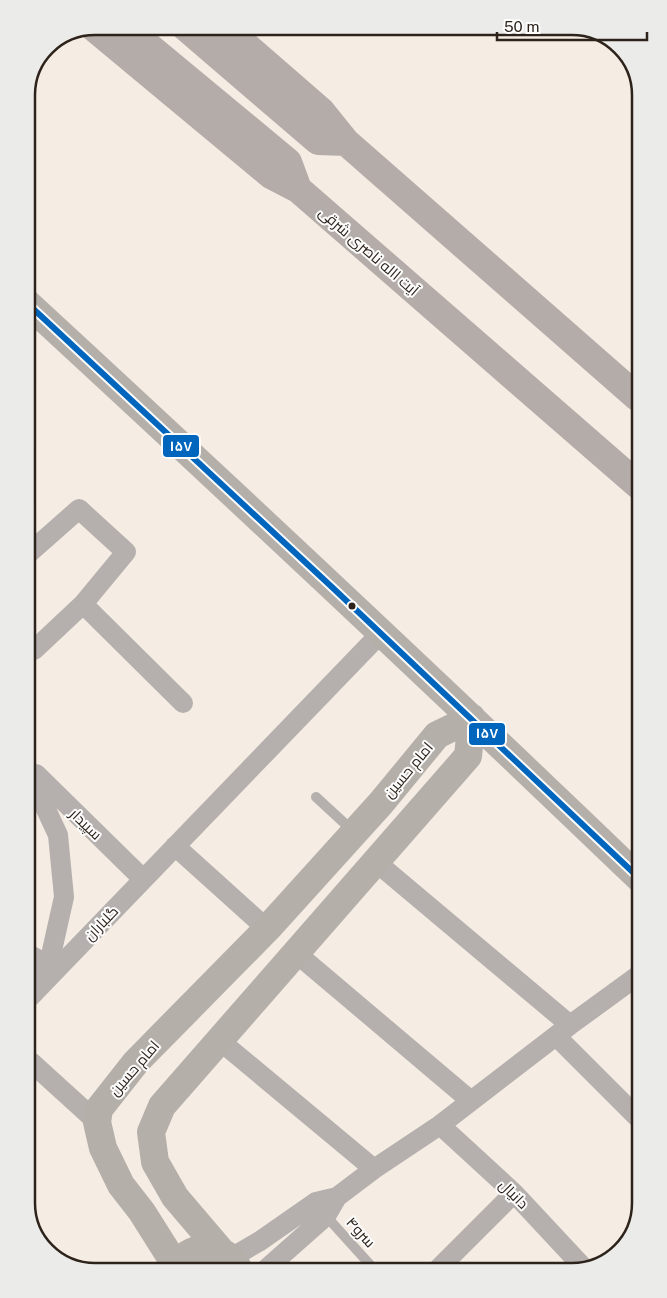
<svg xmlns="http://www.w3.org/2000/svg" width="667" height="1298" font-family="'Public Sans',Cairo,sans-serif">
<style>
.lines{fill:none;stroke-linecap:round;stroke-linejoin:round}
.lane{stroke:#b5b0ad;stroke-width:10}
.street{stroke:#b5b0ad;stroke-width:20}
.secondary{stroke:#b5afaa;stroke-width:28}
.highway{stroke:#b4aca8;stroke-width:28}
.bus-1-casing{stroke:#fcfcfc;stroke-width:10}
.bus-1{stroke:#0065bd;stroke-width:6}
.bus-dot{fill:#2d231a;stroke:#fcfcfc;stroke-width:2}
.labels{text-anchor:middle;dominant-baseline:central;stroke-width:4;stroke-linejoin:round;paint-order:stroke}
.street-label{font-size:15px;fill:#2d231a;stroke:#fcfcfc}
.rim{fill:none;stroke:#2d231a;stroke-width:2.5}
.line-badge{stroke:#fcfcfc;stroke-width:2}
.badge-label{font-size:14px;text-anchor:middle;font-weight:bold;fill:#fff}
</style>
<rect width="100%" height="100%" fill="#f5ece4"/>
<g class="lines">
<path class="lane" d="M316,797L354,832
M326,1216L374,1269"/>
<path class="street" d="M28,554L79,509L126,552L83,604L34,650L29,644
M83,604L183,703
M29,773L58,835L64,897L51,955L38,979
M36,774L143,879
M175,846L267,929
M376,862L570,1025
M296,953L471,1101
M30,955L46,964
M30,997L381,633
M556,1036L640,1120
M219,1040L374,1169
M31,1062L97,1122
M440,1125L514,1193L583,1267
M231,1258L260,1241L316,1202L337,1197
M439,1268L514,1193
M265,1270L326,1216L337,1197L374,1169L440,1125L570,1025L640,974"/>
<path class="secondary" d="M27,303C233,493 437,684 639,878
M221,1251L175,1197L155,1162L151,1132L162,1106L468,756L472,718
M176,1266L142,1212L121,1185L103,1148L97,1122L99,1109L136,1062L267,929L381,803L437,735L472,718
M175,1271C185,1241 227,1242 239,1270"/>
<path class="highway" d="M124,26L288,162L298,189
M184,26L318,141L346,142
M223,26L321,111L346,142L637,397
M93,27L271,175L298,189L638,485"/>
<g class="bus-1-casing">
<path id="bus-1" d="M27,303L334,589L639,878"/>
</g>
<use href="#bus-1" class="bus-1"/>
</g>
<circle class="bus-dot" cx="352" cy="606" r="4.5"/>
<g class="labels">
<g class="street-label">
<text transform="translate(369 251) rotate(41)">آیت االه ناصری شرقی</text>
<text transform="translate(408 770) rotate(-50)">امام حسین</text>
<text transform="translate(86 824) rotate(44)">سپیدار</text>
<text transform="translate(101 923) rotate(-46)">گلباران</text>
<text transform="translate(134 1068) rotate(-49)">امام حسین</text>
<text transform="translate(514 1194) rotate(45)">دانیال</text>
<text transform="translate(361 1232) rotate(48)">سرو۴</text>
</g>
</g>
<path d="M0 0H667V1298H0ZM95 35H572A60 60 0 0 1 632 95V1203A60 60 0 0 1 572 1263H95A60 60 0 0 1 35 1203V95A60 60 0 0 1 95 35Z" fill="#ebebea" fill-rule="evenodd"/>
<path class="rim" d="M95 35H572A60 60 0 0 1 632 95V1203A60 60 0 0 1 572 1263H95A60 60 0 0 1 35 1203V95A60 60 0 0 1 95 35Z"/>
<g class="line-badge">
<rect x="162" y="434" width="38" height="24" rx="5" fill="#0065bd"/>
<rect x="468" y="722" width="38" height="24" rx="5" fill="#0065bd"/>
</g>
<g class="badge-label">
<text x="181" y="451">۱۵۷</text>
<text x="487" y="738">۱۵۷</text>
</g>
<path d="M497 32v8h150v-8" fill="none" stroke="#2d231a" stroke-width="2.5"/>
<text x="504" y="32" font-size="15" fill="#2d231a" stroke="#fcfcfc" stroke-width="4" paint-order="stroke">50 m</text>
</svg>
